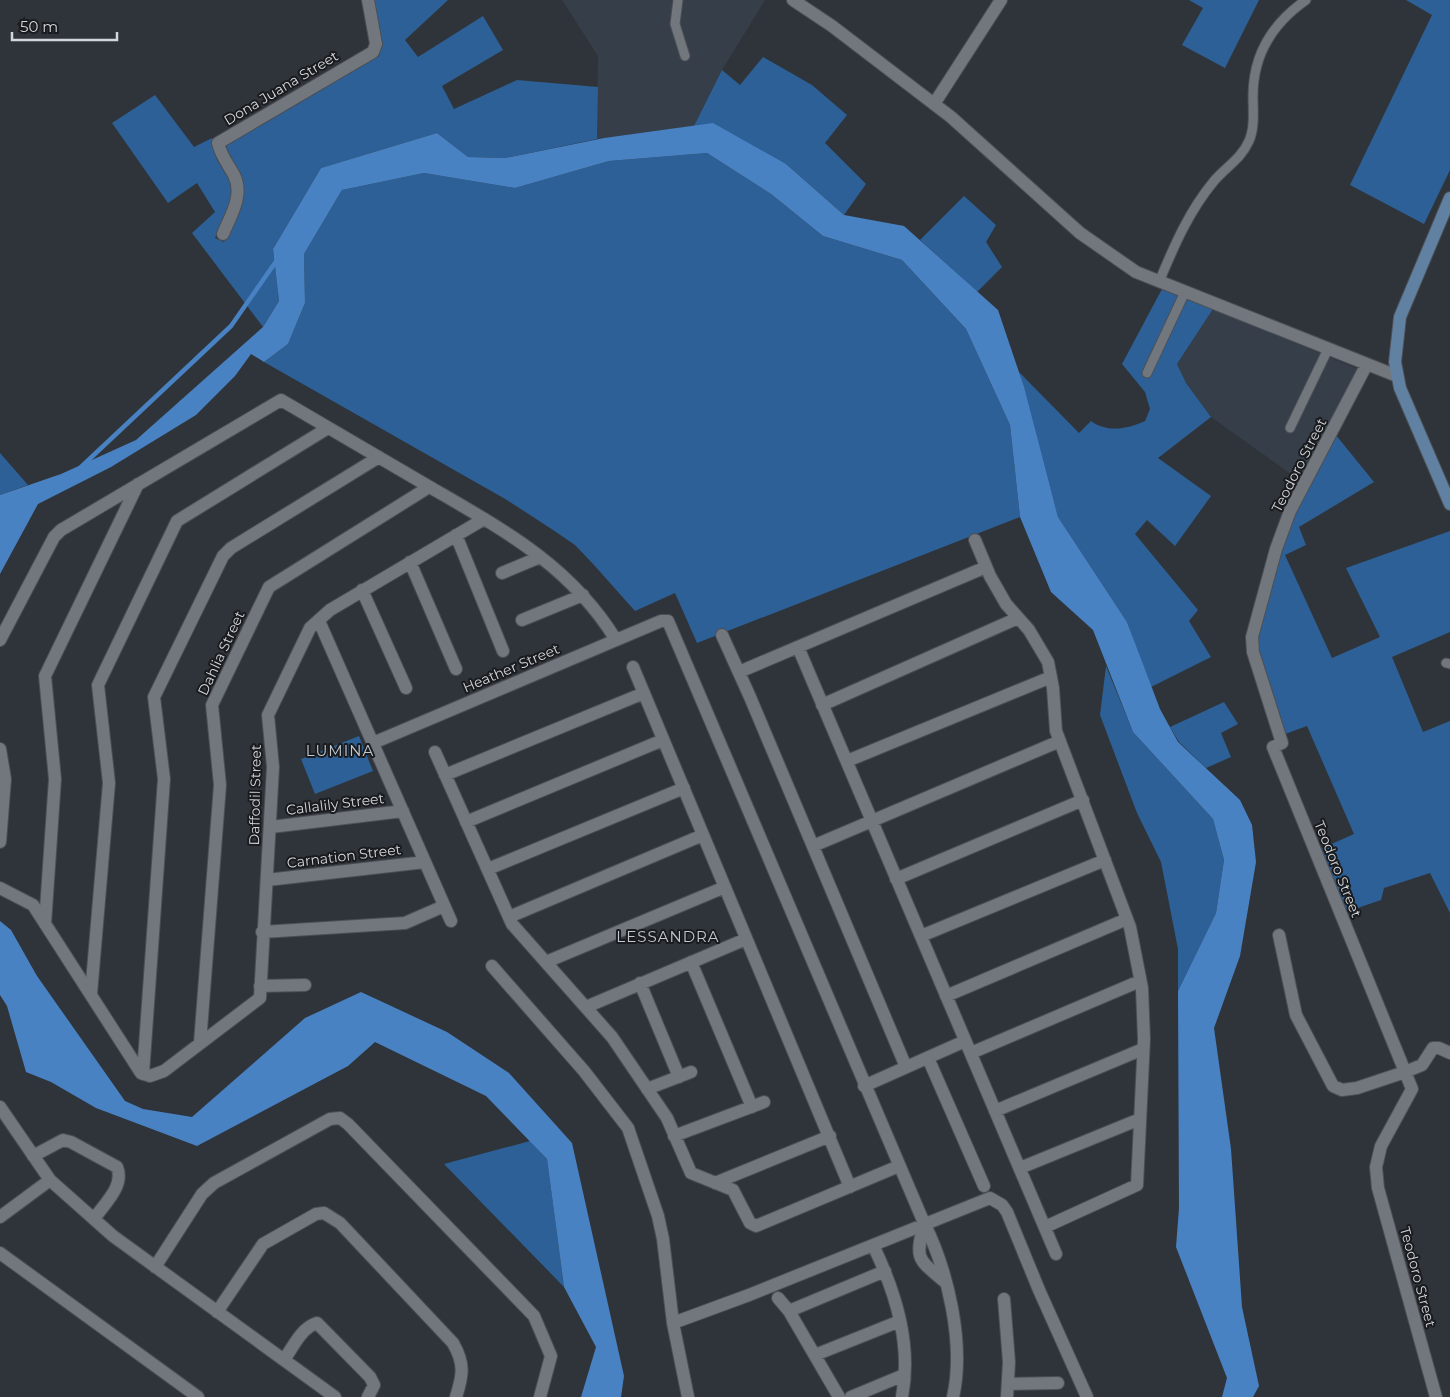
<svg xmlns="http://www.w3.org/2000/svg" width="1450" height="1397" font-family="Montserrat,sans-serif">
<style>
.built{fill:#353e49}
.green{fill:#2d6096}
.water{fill:#4982c2}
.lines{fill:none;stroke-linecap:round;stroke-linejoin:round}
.stream{stroke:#4982c2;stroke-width:4.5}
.service-casing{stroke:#4c4f55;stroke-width:11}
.minor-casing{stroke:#4c4f55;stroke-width:14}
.tertiary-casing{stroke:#4c4f55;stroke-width:14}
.secondary-casing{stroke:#4c4f55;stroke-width:14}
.service{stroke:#72777e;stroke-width:9}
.minor{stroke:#72777e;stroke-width:12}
.tertiary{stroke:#72777e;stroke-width:12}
.secondary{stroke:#6181a3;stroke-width:12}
.labels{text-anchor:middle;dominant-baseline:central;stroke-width:4;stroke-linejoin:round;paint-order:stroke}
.street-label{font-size:14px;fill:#d3d6da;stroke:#191b1e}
.neighbourhood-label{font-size:15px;letter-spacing:1px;fill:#c1c8cf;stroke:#191b1e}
</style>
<rect width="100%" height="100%" fill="#2f343a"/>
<path class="built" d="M562,0H765L722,70L694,126L597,139L598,56Z
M1213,309L1360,370L1302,482L1211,417L1186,383L1177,364Z"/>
<path class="green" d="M374,0H448L405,40L418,57L483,16L503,50L442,86L454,109L517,80L598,87L597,139L505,158L468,157L437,133L321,168L273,249L279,301L263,327L192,233L215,212L197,183L168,203L112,123L155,95L194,147L212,138L217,160L233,186L232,199L215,238L224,242L243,202V184L226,146L379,56L382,43Z
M1189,0H1259L1225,68L1182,45L1203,8Z
M1406,0H1450V170L1424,224L1350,185L1432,15Z
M763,57L812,85L847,115L825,143L866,184L844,215L786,164L694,126L722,70L740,85Z
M707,153L771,194L823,236L902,260L966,329L1010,425L1020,517L697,643L675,593L635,611L594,565L575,545L553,530L507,500L264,362L288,344L305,303L304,254L342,190L424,173L515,188L609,161Z
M964,196L996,225L986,242L1002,267L977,292L920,240Z
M1162,289L1213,309L1177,364L1186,383L1211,417L1158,458L1211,496L1175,546L1147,520L1135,534L1198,610L1189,621L1211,657L1151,687L1127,622L1058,517L1019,372L1079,433L1091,421C1107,433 1128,429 1145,421L1150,409L1145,392L1122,364Z
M1335,434L1374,482L1299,527L1306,545L1285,555L1332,658L1380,637L1346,568L1450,531V632L1392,657L1423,732L1450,721V913L1430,873L1384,888L1381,900L1343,913L1318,850L1354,834L1307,726L1285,734L1260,664L1257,639L1283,538Z
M0,453L28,485L0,495Z
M1106,666L1133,732L1213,819L1224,860L1216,913L1178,991V949L1161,862L1137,813L1100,715Z
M1224,702L1238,724L1221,733L1231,757L1206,768L1179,742L1170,727Z
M359,736L373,771L315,794L301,759Z
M530,1141L547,1159L564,1287L444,1164Z"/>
<path class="water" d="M713,123L786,164L844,215L904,226L998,310L1024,387L1058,517L1127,622L1160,709L1178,742L1240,800L1252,825L1256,862L1240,956L1214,1028L1231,1149L1242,1307L1259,1386L1253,1397H1222L1227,1378L1176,1247L1179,1208L1178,991L1216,913L1224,860L1213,819L1133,732L1093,630L1051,592L1020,517L1010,425L966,329L902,260L823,236L771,194L707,153L609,161L515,188L424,173L342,190L304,254L305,303L288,344L264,362L251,354L235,376L196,415L111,467L38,504L0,574V495L61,474L136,440L263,327L279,301L273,249L321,168L437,133L468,157L505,158L604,138Z
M0,921L11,930L37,976L125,1101L143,1109L192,1117L305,1018L361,992L447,1032L509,1073L572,1143L624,1376L621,1397H581L596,1347L564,1287L547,1159L486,1096L375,1042L348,1066L197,1146L96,1108L51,1082L26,1072L7,1006L0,995Z"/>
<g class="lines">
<path class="stream" d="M81,467L231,326L277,260"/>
<g class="service-casing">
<path id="service" d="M678,0L675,24L685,56
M1159,282C1174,246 1189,211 1214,181C1226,167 1241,159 1249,141C1255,128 1253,110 1253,96C1253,54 1273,23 1306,0
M1147,373L1185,292
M1290,428L1328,349
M1446,663L1450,664"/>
</g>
<g class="minor-casing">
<path id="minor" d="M793,0L832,26L951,117L1080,233L1136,272L1397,376
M934,104L1001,0
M223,234C231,215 244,195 234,175C228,164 221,156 218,143L373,52L376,44L368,0
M1367,364L1290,511L1276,549L1252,637L1253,652L1282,743L1273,747L1412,1089L1381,1146L1376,1167L1378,1188L1436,1397
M456,535L503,651
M975,540L990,576L1006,604L1029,630L1048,662L1053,688L1056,731L1130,927L1142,988L1144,1039L1137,1185L1045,1227
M410,562L456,669
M502,573L540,557
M362,590L406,688
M522,620L583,595
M319,621L451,921
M722,635L750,697L906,1067
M0,640L54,537L61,530L281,400C330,429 379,457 428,486C502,529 570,565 616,640
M798,647L1056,1254
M633,667L850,1187
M739,672L986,567
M822,705L1018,618
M373,743L661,621H668L924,1223
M0,749L5,779L0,842
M435,752L512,924L612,1037L667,1118L691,1173L733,1190L750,1223L756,1226L899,1166
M847,761L1051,677
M445,775L644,693
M466,822L663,740
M271,827L403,811
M813,846L1060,741
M488,869L684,788
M896,879L1083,800
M267,880L425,862
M0,888L33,905L141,1073L150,1076L164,1071L260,998L273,767L268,715L310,628L330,610L484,519
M509,917L703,835
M45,924L55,779L45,676L138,484
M262,932L405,923L444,906
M1279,935L1296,1015L1333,1086L1342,1090L1357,1088L1405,1072L1422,1065L1433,1048H1439L1450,1053
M921,936L1105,860
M546,962L725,887
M691,962L752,1107
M492,966L584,1071L628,1128L658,1216L663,1239L673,1323L688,1397
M640,983L679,1077
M260,986L305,985
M91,994L109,783L98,685L177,521L328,428
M946,996L1127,919
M586,1007L746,939
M200,1043L220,785L212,705L269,587L429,487
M971,1053L1140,981
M928,1058L984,1186
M143,1074L164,779L154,697L223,556L231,548L379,457
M864,1086L965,1041
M647,1089L691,1072
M0,1107L50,1180L113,1236L335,1397
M995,1111L1143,1049
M674,1136L764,1102
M33,1156L63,1140L71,1142L117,1167C125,1186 104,1204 94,1219
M1020,1168L1140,1119
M715,1183L830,1136
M0,1217L50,1180
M874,1247C896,1294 912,1345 902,1397
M0,1253L198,1397
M155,1267L202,1194L214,1183L330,1119L340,1118L348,1124L534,1316L551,1356L540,1397
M778,1298L789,1311L839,1397
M1004,1299L1009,1362L1007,1397
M789,1311L885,1271
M217,1312L263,1244L316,1214L324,1213L340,1223L453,1343C465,1364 463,1375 456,1397
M673,1323L749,1295L990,1198L1002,1205L1007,1212L1039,1290L1087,1397
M815,1355L900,1321
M284,1360C293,1347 301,1328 317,1323L370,1377L374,1385L368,1397
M1009,1384L1058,1383
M851,1397L904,1375"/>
</g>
<g class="tertiary-casing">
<path id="tertiary" d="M924,1223C948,1271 965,1344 953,1397
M924,1223C915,1260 917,1258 945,1282"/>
</g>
<g class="secondary-casing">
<path id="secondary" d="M1450,198L1400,317L1395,362L1400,388L1450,504"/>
</g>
<use href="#service" class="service"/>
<use href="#minor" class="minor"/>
<use href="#tertiary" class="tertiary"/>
<use href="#secondary" class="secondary"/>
</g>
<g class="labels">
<g class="street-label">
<text transform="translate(281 88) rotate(-31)">Dona Juana Street</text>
<text transform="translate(1299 465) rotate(-63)">Teodoro Street</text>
<text transform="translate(221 653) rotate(-65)">Dahlia Street</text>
<text transform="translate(511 668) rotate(-23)">Heather Street</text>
<text transform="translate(255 795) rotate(-89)">Daffodil Street</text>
<text transform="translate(335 804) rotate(-7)">Callalily Street</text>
<text transform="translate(344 856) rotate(-7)">Carnation Street</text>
<text transform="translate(1338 869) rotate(68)">Teodoro Street</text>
<text transform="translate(1418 1277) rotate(75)">Teodoro Street</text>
</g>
<g class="neighbourhood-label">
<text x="340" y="750">LUMINA</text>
<text x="668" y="936">LESSANDRA</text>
</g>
</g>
<path d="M12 32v8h105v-8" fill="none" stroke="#d3d6da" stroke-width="2.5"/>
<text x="20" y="32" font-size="15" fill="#d3d6da" stroke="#191b1e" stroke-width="4" paint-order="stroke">50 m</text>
</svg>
